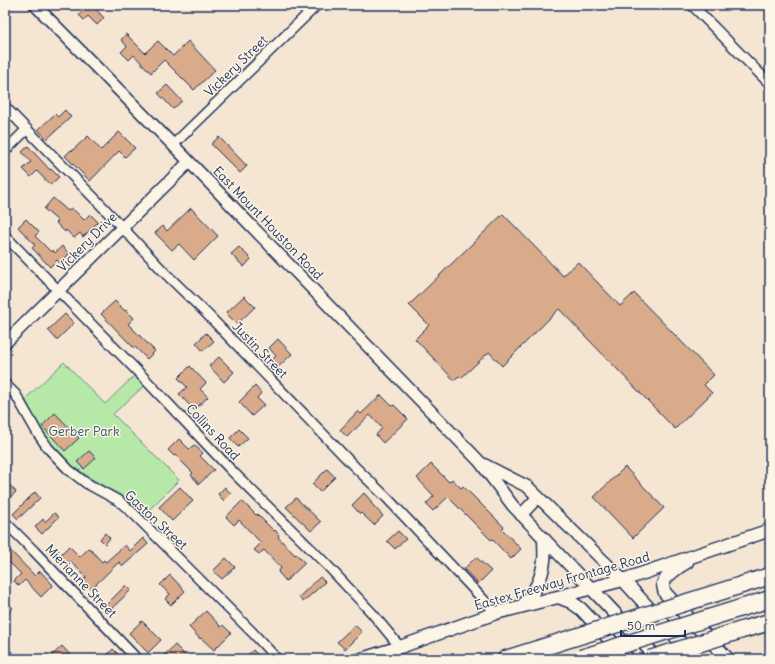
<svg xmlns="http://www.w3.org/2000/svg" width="775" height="664" font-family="Delius,sans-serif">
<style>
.green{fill:#b6e8a8;stroke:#688c83}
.building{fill:#d9ab8a;stroke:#1b2f5e}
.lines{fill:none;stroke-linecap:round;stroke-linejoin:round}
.minor-casing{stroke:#1b2f5e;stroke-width:12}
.tertiary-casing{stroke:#1b2f5e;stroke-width:14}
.secondary-casing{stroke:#1b2f5e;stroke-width:15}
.motorway-casing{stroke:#1b2f5e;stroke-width:19}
.minor{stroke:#fcf5e5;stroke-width:9}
.tertiary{stroke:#fcf5e5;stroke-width:11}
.secondary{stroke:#fcf5e5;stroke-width:12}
.motorway{stroke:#fcf5e5;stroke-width:16}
.motorway-bridge-casing{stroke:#1b2f5e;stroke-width:19;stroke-linecap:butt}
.motorway-bridge{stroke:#fcf5e5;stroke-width:16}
.labels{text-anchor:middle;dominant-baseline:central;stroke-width:3;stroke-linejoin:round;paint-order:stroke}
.street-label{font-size:13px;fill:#1b2f5e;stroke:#fcf5e5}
.park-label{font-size:13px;fill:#3a546d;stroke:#fcf5e5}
</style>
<rect width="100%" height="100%" fill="#f5e6d3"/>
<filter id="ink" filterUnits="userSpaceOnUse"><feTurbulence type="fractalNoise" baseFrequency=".025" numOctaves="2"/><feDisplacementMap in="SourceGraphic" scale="8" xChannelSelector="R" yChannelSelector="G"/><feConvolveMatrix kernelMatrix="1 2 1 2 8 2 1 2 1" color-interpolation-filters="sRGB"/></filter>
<g filter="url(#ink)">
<path class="green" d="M64,362L105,404L134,376L144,386L113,414L179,480L144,515L125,498L95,481L74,467L52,445L39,429L25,399Z"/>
<path class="building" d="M89,5H92L104,18L97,25L88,16L84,20L79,15Z
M126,34L145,53L158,41L173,56L188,41L215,70L194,90L164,60L151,73L134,55L129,60L121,52L127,46L121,40Z
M167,85L182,101L173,109L158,93Z
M65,110L71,117L47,139L38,130L55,114L58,117Z
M119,132L135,148L125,157L119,151L90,181L65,156L71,150L72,151L88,136L101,150Z
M219,137L247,166L240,173L211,144Z
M28,146L50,170L51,169L59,177L50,185L37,171L31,177L23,169L31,162L22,152Z
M53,198L68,211L72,208L84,220L90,214L98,222L83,237L80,233L74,238L66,230L65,232L56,223L58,221L44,209Z
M191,208L218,236L194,260L179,244L172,250L155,233L163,226L167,231Z
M503,214L563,276L578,262L620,306L634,293L714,375L704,385L712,393L675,429L559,309L502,366L489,352L461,378L459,376L454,380L415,339L429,325L409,305Z
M26,219L39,232L35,236L51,252L52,250L55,253L62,246L69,254L60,263L57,260L50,267L32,248L35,245L18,227Z
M239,247L251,259L244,267L231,254Z
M244,296L255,307L237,324L226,313Z
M115,301L125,311L126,310L134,318L128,324L155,351L147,359L135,347L134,348L101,314Z
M65,314L74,323L57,340L48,330Z
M206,333L214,341L203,351L196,343Z
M278,339L292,354L275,370L269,363L276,356L269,348Z
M219,357L234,372L224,382L209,366Z
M190,366L206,383L200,389L208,397L194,410L179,394L187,387L178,378Z
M255,386L261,393L257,398L264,405L252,416L239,402Z
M381,395L392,406L394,405L408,419L383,443L376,435L382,428L370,415L347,437L340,430L358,411L361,414Z
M55,413L79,438L65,451L42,426Z
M239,429L248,438L238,447L230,438Z
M179,439L189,449L194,445L203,453L200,456L214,470L199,484L191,475L193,473L175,455L174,456L168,450Z
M89,451L96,458L84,469L77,462Z
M431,464L449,482L452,479L461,488L463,486L504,527L502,529L521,549L511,559L492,539L491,540L448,497L433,511L426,504L434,496L417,478Z
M625,467L664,508L633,538L594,497Z
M327,469L335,477L320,492L312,484Z
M5,480L16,492L5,502Z
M180,487L193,501L172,521L159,507Z
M225,487L231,494L224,501L218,494Z
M35,492L40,498L18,519L13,514Z
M364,493L372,502L371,503L383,516L374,525L361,513L360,514L352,505Z
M296,498L321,522L311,531L286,507Z
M242,501L256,515L257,514L274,531L275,530L279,535L278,537L295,555L296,554L305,563L286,581L278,572L281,568L264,550L259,554L254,550L261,543L239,520L234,525L226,517Z
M54,513L59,517L42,534L35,527L43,519L45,522Z
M398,531L406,539L395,549L387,541Z
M105,533L110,538L105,544L100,539Z
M143,538L148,544L123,566L119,562L118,563L91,589L83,581L86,577L70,561L67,564L59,556L69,546L80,557L89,548L102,562L104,560L106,562L125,545L130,551Z
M5,545L35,576L40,571L53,585L41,597L25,580L19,586L14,581L21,574L9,562L5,566Z
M476,557L491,571L478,584L464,569Z
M226,558L235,567L222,579L213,571Z
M170,575L185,591L171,605L165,599L170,594L160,585Z
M320,577L325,582L303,602L299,597Z
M126,585L131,590L109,611L105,606Z
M5,600L13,608L5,615Z
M206,611L221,627L223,625L231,633L214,650L201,638L200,639L189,627Z
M142,621L161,640L148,653L129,633Z
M355,625L362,632L345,649L337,642Z
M175,645L189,659H160Z
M62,646L74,659H48Z
M113,649L118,654L113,659H103Z
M253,650L262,659H244Z"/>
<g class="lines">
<g class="minor-casing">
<path id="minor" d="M692,5L770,84
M5,107L101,205L166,274L206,313L355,467L387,498L496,613
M173,145L317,5
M5,151L27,129
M5,236L143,377L232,471L325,563L372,613L400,647
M5,384L16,395L37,432L48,448L69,470L86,483L119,501L133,513L253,633L277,659
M5,522L34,551L137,659
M5,653L11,659"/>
</g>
<g class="tertiary-casing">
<path id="tertiary" d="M35,5L173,145L480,462L513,506L591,588
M5,343L189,162
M483,464L528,487L623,580
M521,515L538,497"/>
</g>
<g class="secondary-casing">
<path id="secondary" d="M687,562C680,566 665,576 663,584C663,587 664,590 665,593L728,659
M623,580L696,659
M591,588L658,659
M558,597L571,602L581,609L628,659
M522,606C534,594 542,578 544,561C545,554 544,546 544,539
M362,659L400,647L496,613L623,580L770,530"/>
</g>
<g class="motorway-casing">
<path id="motorway" d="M710,595L770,576
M728,612L770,599
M745,629L770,622
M506,659L563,641"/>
</g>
<use href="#minor" class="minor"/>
<use href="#tertiary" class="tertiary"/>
<use href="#secondary" class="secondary"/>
<use href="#motorway" class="motorway"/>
<g class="motorway-bridge-casing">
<path id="motorway-bridge" d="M563,641L710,595
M581,658L728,612
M650,659L745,629"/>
</g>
<use href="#motorway-bridge" class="motorway-bridge"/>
</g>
</g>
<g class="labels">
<g class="street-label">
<text transform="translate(236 66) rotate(-44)">Vickery Street</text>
<text transform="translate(268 223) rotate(46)">East Mount Houston Road</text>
<text transform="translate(87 242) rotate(-45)">Vickery Drive</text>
<text transform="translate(260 350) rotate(46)">Justin Street</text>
<text transform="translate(213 432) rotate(47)">Collins Road</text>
<text transform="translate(156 520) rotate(43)">Gaston Street</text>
<text transform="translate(81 581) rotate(46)">Mierianne Street</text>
<text transform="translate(562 581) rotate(-16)">Eastex Freeway Frontage Road</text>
</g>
<g class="park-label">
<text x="84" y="431">Gerber Park</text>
</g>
</g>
<rect width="775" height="664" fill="none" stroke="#fcf5e5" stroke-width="20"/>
<rect x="10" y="10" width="755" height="644" fill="none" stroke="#1b2f5e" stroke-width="1.5" filter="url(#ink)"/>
<path d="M621 630v6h64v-6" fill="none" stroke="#1b2f5e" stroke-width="2"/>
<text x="627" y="630" font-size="12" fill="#1b2f5e" stroke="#fcf5e5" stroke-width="3" paint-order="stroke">50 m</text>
</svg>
